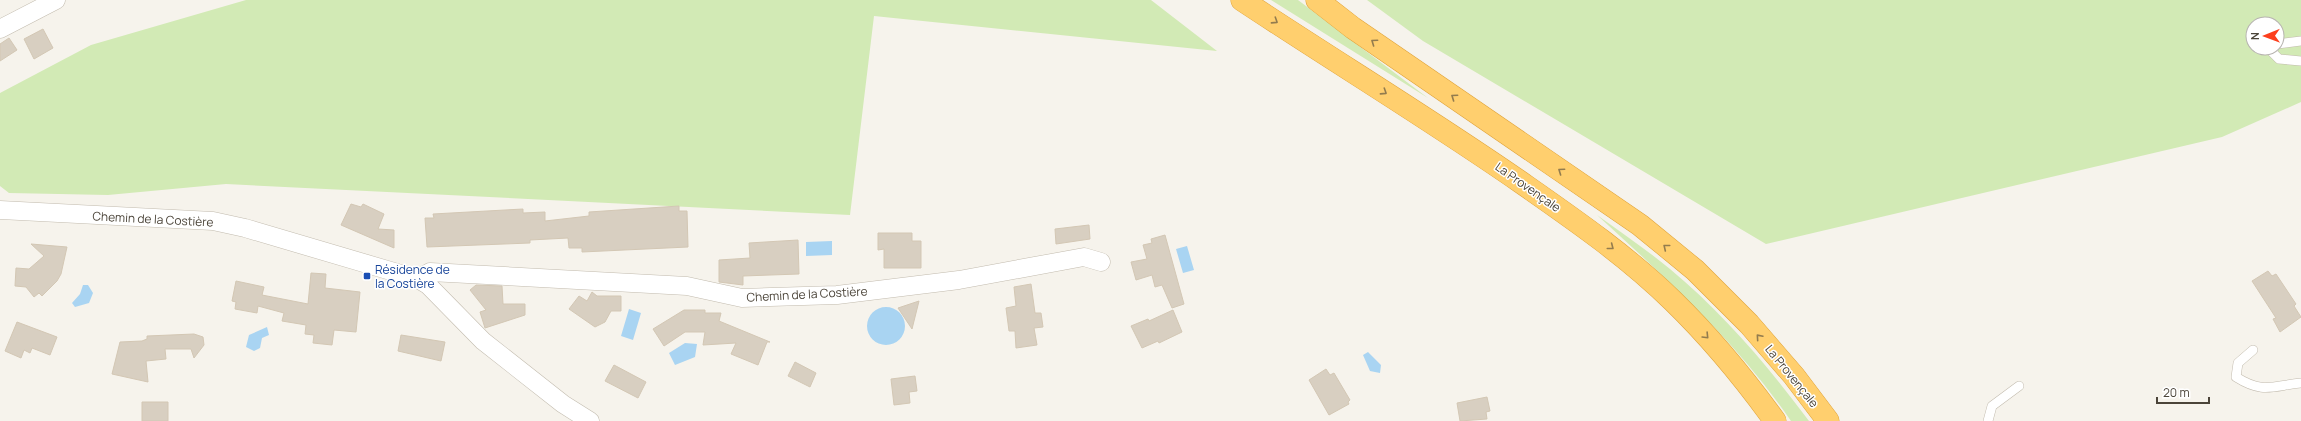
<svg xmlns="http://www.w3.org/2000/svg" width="2301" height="421" font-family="Manrope,sans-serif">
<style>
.green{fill:#d2eab5;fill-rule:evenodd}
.water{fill:#a9d4f2}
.building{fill:#d8cfc1;stroke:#d3c7b4}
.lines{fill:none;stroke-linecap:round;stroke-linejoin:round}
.service-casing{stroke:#c2bbae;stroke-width:10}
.minor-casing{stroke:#c2bbae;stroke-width:19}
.motorway-casing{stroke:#e0a43c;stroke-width:23}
.service{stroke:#fff;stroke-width:9}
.minor{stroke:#fff;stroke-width:18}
.motorway{stroke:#ffcf6e;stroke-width:22}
.oneway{stroke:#937c4e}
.transit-dot{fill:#1a4fb4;stroke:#fff;stroke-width:1.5}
.labels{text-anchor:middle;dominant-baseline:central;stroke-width:3;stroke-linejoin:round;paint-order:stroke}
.street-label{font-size:12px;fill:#4b4439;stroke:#fff}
.transit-label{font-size:12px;fill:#164399;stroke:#fff;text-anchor:start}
</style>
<rect width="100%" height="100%" fill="#f6f3ec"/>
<path class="green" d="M246,0H1151L1217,51L874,16L850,215L226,184L108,195L9,193L0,186V93L91,45Z
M1271,0H1298L1428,98Z
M1367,0H2301V102L2222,137L1766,244L1423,41ZM2253,24H2277V48H2253Z
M1597,215C1622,233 1647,250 1670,269C1723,313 1768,366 1809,421H1791C1737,342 1667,279 1597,215Z"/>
<path class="water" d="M832,241V255L806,256V242Z
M1187,246L1194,270L1183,273L1176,249Z
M83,285H88L93,293L89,303L75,307L72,303L80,294Z
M867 326a19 19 0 1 1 38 0a19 19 0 1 1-38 0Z
M629,309L641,313L633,340L621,336Z
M267,327L269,335L262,338L260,348L254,351L246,347L249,335Z
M685,343L697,344L695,357L675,365L669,353Z
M1368,352L1381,365L1380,373L1370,371L1363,355Z"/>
<path class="building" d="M43,29L53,48L34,59L24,39Z
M9,38L17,50L0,61V44Z
M351,204L361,207L363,204L384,214L378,229L394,230V248L341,225Z
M679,206V211H687L688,247L582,252V248H569L568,238L530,240V243L427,247L425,218H434L433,214L523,209V213L545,212V221L589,216V212Z
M1089,225L1090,239L1056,244L1055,229Z
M878,233H912V241H921V268H884V249L878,250Z
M1165,235L1184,304L1172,308L1162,285L1155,287L1152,275L1136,280L1131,262L1147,259L1143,245L1152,243L1151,239Z
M798,240L799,274L743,276V285L719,282V260L750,258L749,243Z
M31,244L67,247L61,274L57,281L42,296L39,293L34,297L26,287L15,286L16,268L29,269L44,256Z
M2268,271L2272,276L2276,274L2296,304L2294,306L2301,317L2280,332L2273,319L2276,318L2252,281Z
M311,273L326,274L325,288L360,292L356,332L334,330L332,345L313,343L314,335L305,334L306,325L282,321L284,313L258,306L257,313L235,309L236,302L232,301L236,281L264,287L262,295L308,304Z
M1031,284L1035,313H1041L1043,327L1034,328L1037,345L1016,348L1015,331H1009L1006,308L1016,306L1014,287Z
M476,285L502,286L503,304H525V315L485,328L480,312L486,310L470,290Z
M592,292L597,296H621V311H611L605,322L595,327L569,309L579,296L587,301Z
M919,301L912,329L898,308Z
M684,310H705V313H721L719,321L770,342H767L758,365L731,354L736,343L703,345L705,332H685L664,346L653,329Z
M1173,310L1182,332L1159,343L1158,341L1142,348L1131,326L1148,319L1149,321Z
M17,322L57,337L50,355L32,348L30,353L24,350L21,358L5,351Z
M194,334L203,337L204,345L194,358L191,349H165L166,359L146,361L148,382L112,374L120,342L142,341L147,339V336Z
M401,335L445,342L441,361L398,351Z
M795,362L816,373L810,387L788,376Z
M614,365L646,382L638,398L605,381Z
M1326,369L1330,375L1334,373L1350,400L1348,402L1349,404L1329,415L1309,380Z
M915,376L917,391L909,392L910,403L894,405L891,379Z
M1487,397L1490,411L1486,412L1487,419L1460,421L1457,403Z
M142,402H168V421H142Z"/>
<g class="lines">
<g class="service-casing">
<path id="service" d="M2277,44L2301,41
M2274,48L2272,52L2279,59L2301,61
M2253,350L2238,363L2236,377C2263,394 2272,386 2301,383
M1988,421L1992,406L2019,386"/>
</g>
<g class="minor-casing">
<path id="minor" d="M0,29L56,0
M0,210L213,221L245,228L418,279L428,285L483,341L563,404L590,421
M418,279L430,272L687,286L742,298L837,295L959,280L1084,257L1101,262"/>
</g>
<g class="motorway-casing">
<path id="motorway" d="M1242,0C1334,61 1428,118 1519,181C1572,218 1626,255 1673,301C1711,338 1744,378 1775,421
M1317,0L1353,28L1640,225L1695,270L1749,324L1794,376L1828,421"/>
</g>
<use href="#service" class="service"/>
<use href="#minor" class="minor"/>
<use href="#motorway" class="motorway"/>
</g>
<defs><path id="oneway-chevron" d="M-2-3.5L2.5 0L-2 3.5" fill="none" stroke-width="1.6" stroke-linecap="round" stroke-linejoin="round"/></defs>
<g class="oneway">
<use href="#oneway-chevron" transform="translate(1275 21) rotate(33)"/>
<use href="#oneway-chevron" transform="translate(1374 42) rotate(-145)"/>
<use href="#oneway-chevron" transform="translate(1384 92) rotate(33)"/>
<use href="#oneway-chevron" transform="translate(1454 97) rotate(-145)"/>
<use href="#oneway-chevron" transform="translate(1561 171) rotate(-145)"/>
<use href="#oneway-chevron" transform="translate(1611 247) rotate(38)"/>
<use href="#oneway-chevron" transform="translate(1666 247) rotate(-141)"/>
<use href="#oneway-chevron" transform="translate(1706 336) rotate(46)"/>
<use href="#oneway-chevron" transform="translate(1759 337) rotate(-131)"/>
</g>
<rect class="transit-dot" x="363" y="272" width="8" height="8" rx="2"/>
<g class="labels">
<g class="street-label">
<text transform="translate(1528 187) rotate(35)">La Provençale</text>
<text transform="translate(153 219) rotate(3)">Chemin de la Costière</text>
<text transform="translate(807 294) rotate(-3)">Chemin de la Costière</text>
<text transform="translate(1792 376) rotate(51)">La Provençale</text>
</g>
<g class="transit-label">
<text x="375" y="269">Résidence de<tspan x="375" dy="14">la Costière</tspan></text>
</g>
</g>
<g transform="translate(2265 36) rotate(269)"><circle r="19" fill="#ffffff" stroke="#b7b4b0"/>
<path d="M0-3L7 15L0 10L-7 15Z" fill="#fc3f1d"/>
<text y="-6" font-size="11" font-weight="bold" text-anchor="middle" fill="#4b4439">N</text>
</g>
<path d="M2157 397v6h52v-6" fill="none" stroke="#4b4439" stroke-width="2"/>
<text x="2163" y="397" font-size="12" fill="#4b4439" stroke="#ffffff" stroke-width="3" paint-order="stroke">20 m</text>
</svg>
